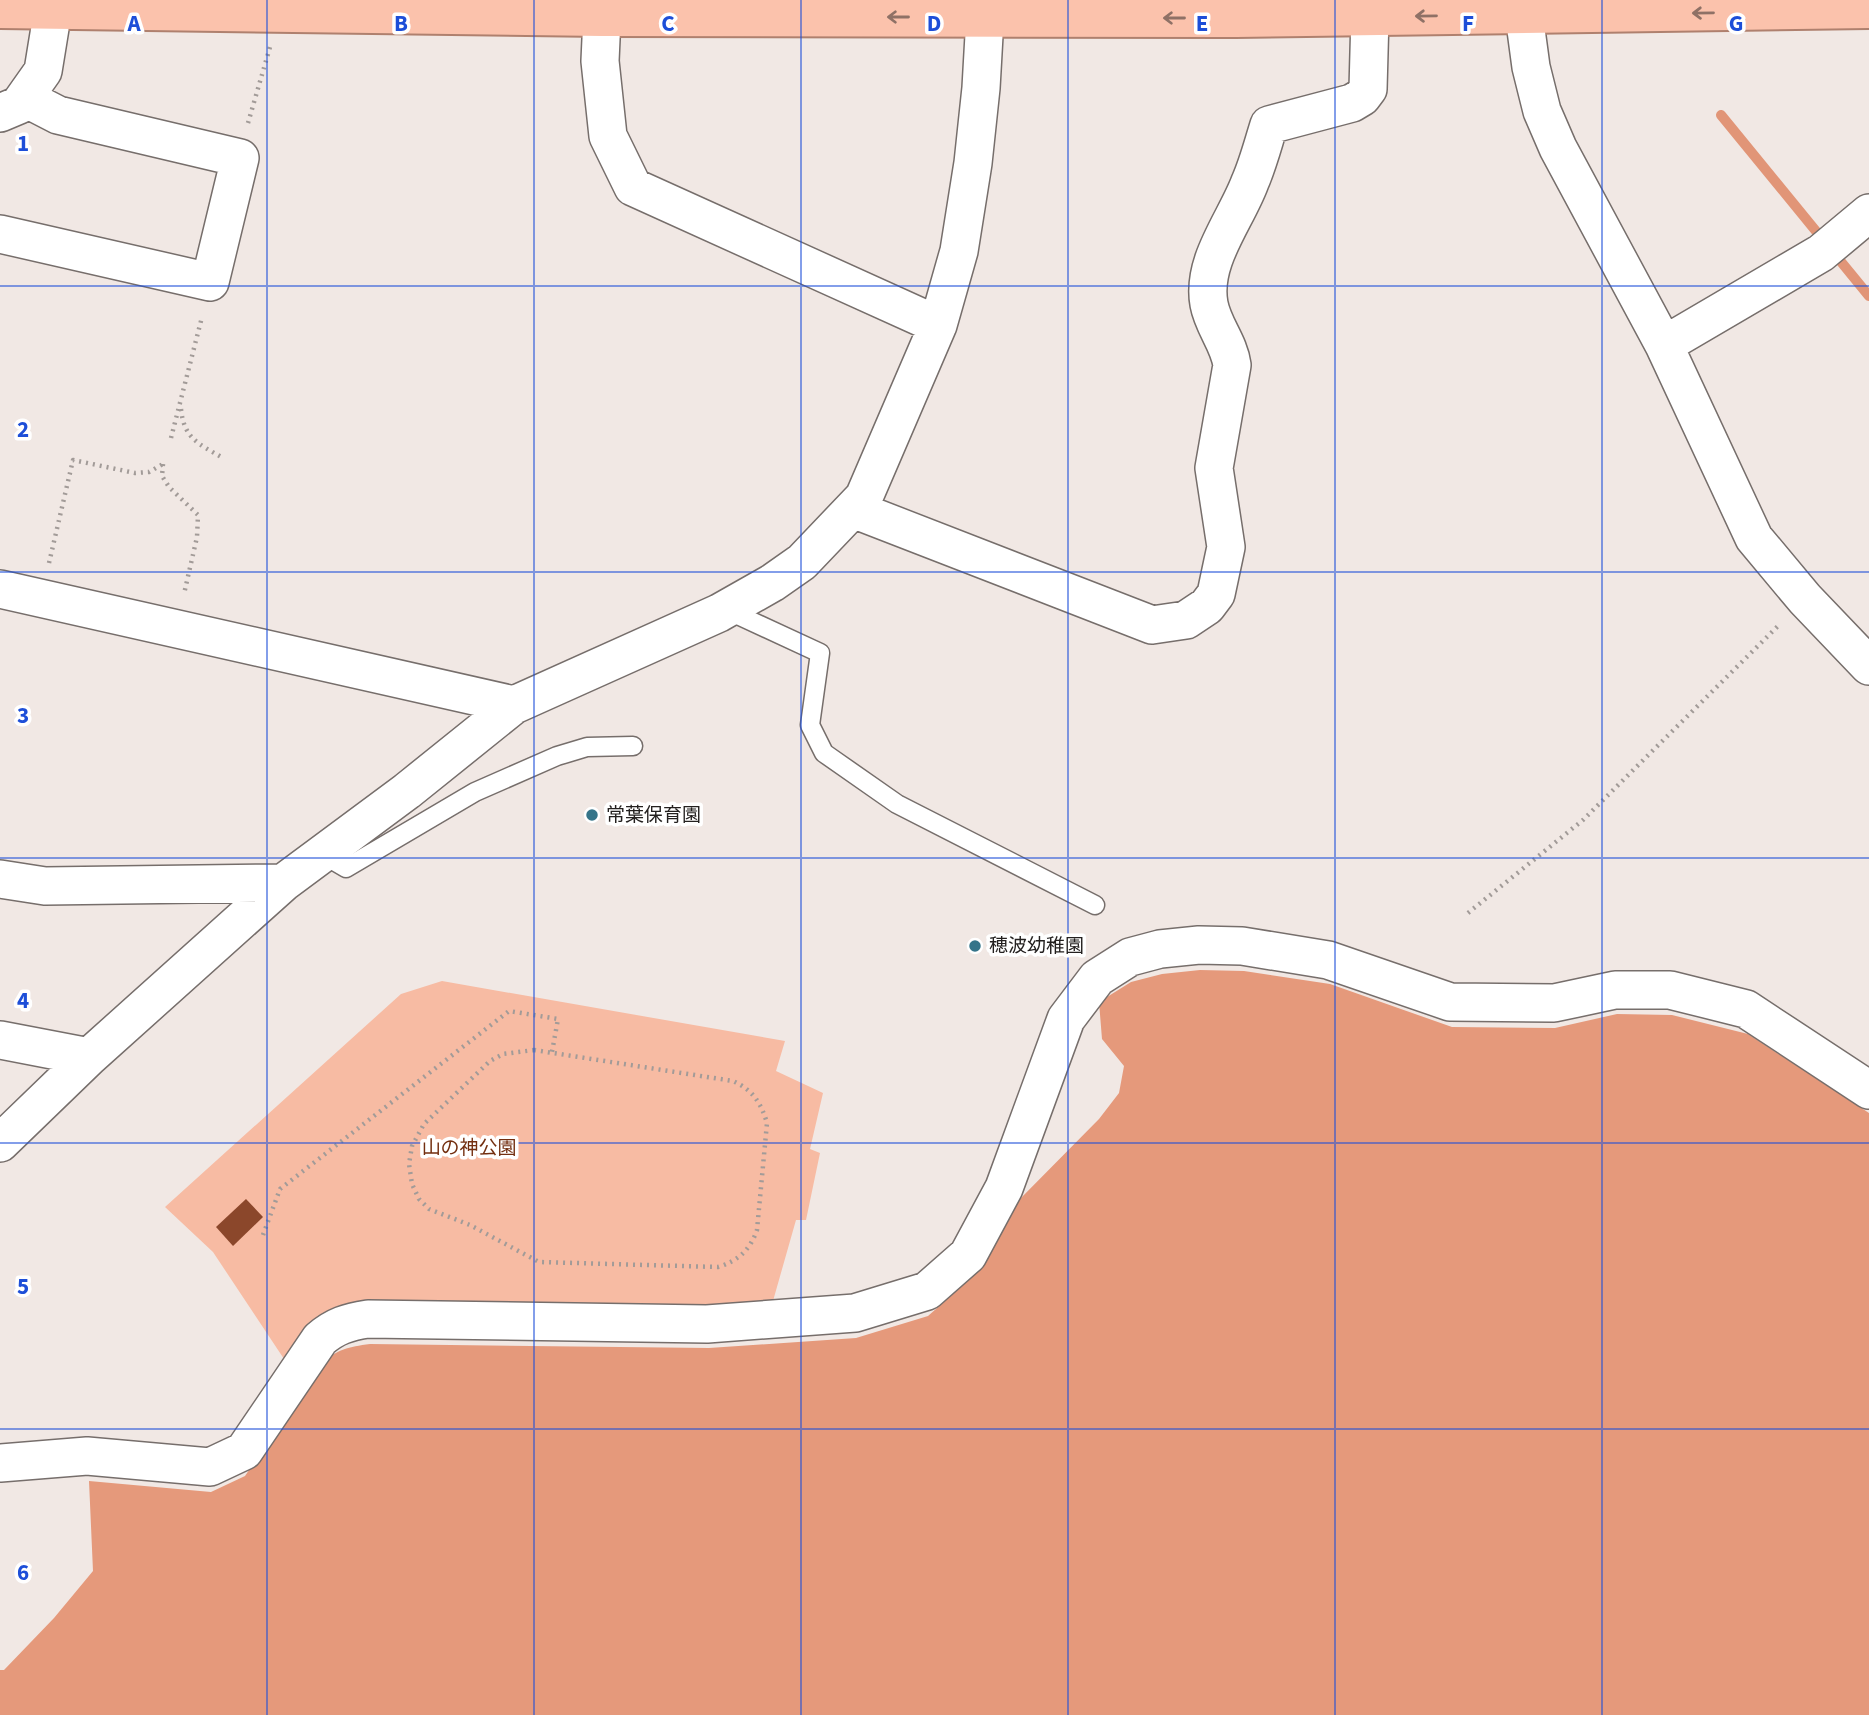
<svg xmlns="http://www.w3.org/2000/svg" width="1869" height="1715" font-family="'Source Sans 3','Noto Sans JP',sans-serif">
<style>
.green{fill:#f7bba3}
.forest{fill:#e5997b}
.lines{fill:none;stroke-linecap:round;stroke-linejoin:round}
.stream{stroke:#e19577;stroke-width:10}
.building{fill:#8b472b}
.service-casing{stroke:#766e6b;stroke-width:21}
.minor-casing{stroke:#766e6b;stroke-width:40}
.trunk-casing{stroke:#af806e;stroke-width:42}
.path{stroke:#a29b98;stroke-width:4.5;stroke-dasharray:2 5;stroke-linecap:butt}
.service{stroke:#fff;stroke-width:18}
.minor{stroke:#fff;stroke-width:37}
.trunk{stroke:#fbc2ac;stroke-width:38}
.oneway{stroke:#8f7166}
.grid{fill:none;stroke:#1d4ed8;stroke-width:2;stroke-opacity:0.55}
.poi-dot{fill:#357489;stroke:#fff;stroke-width:2.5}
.labels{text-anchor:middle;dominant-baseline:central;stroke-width:7;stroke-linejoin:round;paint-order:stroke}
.poi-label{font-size:19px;fill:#23201f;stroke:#fff;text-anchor:start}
.park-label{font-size:19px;fill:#732f10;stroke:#fff}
.grid-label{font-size:23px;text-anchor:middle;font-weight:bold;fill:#1d4ed8;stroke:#fff;stroke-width:7;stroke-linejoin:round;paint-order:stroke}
</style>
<rect width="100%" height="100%" fill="#f1e8e4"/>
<path class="green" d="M442,981L785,1041L776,1071L823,1093L810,1149L820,1153L806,1220H796L771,1308L355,1309L284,1359L213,1252L165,1207L401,994Z"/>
<path class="forest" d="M1200,970L1244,971L1330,984L1452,1027L1555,1028L1617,1014L1672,1015L1748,1034L1869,1113V1715H0V1670H4L54,1618L93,1571L89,1481L211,1492L245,1476L321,1364C338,1349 348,1347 370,1344L709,1348L856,1338L928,1316L970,1279L1006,1213L1099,1119L1119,1093L1124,1066L1102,1039L1099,1002L1131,982L1162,974Z"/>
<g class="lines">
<path class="stream" d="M1721,115L1869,296"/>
</g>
<path class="building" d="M246,1199L263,1217L233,1246L216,1227Z"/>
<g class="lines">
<g class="service-casing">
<path id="service" d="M725,609L820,653L810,725L824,753L897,804L1095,905
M322,854L346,868L475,792L557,756L587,747L633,746"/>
</g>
<g class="minor-casing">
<path id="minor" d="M1524,15L1531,67L1542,111L1558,148L1664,345L1754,538L1805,599L1869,666
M602,17L600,61L608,136L633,187L938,325
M0,113L19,105L43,71L50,28L46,0
M0,234L210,282L240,158L58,115L25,98
M1664,345L1821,253L1869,213
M853,509L1152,625L1186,620L1207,606L1216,594L1226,547L1214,468L1232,365C1229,343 1213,326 1209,304C1201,261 1236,220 1250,182C1258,164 1263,144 1269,125L1352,103L1362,97L1368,89L1370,16
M0,589L514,705
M0,879L45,886L283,883
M0,1040L89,1057
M0,1143L89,1057L283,883L407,791L514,705L719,613L772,583L802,562L864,497L938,325L959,251L973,163L981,88L986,0
M0,1463L87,1456L210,1467L244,1451L320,1339C335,1326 348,1322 368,1319L707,1324L855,1313L927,1291L968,1255L1004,1188L1066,1019L1097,978L1130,957L1160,949L1199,945L1242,946L1328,960L1450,1002L1554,1003L1615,990H1670L1746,1009L1869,1090"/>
</g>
<g class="trunk-casing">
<path id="trunk" d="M0,9L602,17L1236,18L1869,9"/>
</g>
<path class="path" d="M248,123L270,47
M181,409C184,439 199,444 223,458
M171,438L202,317
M163,464L162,476L169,487L198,515L197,537L184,594
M49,563L73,460L135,473L149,472L163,464
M1468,913L1583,820L1780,624
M534,1050L733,1081C753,1090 761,1103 767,1123L757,1230C750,1250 738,1261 718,1267L539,1262L470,1225L429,1209L419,1199L412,1184L409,1164L412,1146L424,1124L490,1061L503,1054Z
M263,1235L280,1189L509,1011L558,1019L552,1052"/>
<use href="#service" class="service"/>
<use href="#minor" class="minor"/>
<use href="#trunk" class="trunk"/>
</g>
<defs><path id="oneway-shaft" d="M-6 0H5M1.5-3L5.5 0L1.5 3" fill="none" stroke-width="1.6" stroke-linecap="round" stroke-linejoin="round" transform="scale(1.75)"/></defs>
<g class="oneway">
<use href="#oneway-shaft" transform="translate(1703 13) rotate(179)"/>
<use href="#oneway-shaft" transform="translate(1426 16) rotate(179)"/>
<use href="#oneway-shaft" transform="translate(898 17) rotate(180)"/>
<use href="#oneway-shaft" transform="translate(1174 18) rotate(-180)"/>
</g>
<path class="grid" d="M267,0V1715M534,0V1715M801,0V1715M1068,0V1715M1335,0V1715M1602,0V1715M0,286H1869M0,572H1869M0,858H1869M0,1143H1869M0,1429H1869"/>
<g class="poi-dot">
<circle cx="592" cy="815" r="7"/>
<circle cx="975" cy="946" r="7"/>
</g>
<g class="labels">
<g class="poi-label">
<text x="606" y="815">常葉保育園</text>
<text x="989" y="946">穂波幼稚園</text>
</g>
<g class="park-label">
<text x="469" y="1148">山の神公園</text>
</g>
</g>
<g class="grid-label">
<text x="134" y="31">A</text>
<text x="401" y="31">B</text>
<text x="668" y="31">C</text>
<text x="934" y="31">D</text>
<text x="1202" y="31">E</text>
<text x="1468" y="31">F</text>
<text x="1736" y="31">G</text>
<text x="23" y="151">1</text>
<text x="23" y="437">2</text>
<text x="23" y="723">3</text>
<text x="23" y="1008">4</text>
<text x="23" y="1294">5</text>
<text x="23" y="1580">6</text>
</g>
</svg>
